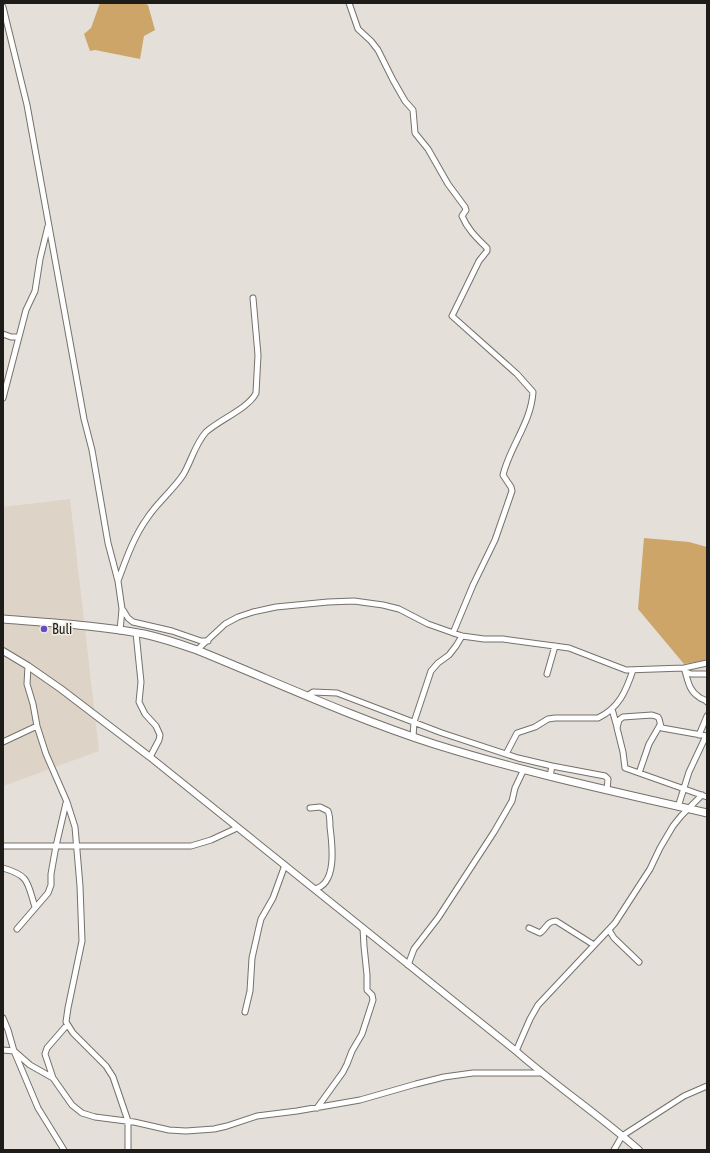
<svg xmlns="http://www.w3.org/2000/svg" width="710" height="1153" font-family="'Asap Condensed',sans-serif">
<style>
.built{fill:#ddd4c7}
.forest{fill:#cda569}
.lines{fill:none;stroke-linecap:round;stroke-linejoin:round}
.minor-casing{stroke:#75716b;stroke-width:7}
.tertiary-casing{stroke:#75716b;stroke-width:8}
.secondary-casing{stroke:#75716b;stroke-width:9}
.minor{stroke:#fff;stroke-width:5}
.tertiary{stroke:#fff;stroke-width:6}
.secondary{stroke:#fff;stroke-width:7}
.poi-dot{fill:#644cc4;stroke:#f1ece5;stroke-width:1.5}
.labels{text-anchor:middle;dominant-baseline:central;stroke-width:3;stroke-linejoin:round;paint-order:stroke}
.poi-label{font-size:14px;fill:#1d1c19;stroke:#f1ece5;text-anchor:start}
</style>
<rect width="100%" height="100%" fill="#e4dfd8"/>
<path class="built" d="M70,499L99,751L3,786V507Z"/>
<path class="forest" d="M100,3H143L148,5L155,30L144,36L140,59L95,50L90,51L84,34L91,28Z
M644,538L689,542L707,547V660L684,664L638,609Z"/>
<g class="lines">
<g class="minor-casing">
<path id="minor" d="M349,3L358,29L371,41L378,50L393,80L405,101L413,110L415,133L428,149L448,184L465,207L466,210L462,216C468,230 477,238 487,248V251L479,261L452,316L517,374L533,392C531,423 510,446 503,475L511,487L512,491L495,540L473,585L453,633
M3,7L27,105L84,419L92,450L108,543L118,581L122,609L120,631
M3,334L11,337H19
M3,398L26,310L35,291L40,259L48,226
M118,581C126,559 134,536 148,517C158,502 173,490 183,475C191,462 195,444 206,432C219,420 249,408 256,393L258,355L253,298
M123,610L128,618L133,622L172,631L201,641H208
M136,633L141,682L139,702L145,714L156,726L160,735L159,740L150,757
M197,650L225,624L238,617L253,612L276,607L328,602L354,601L383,605L399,609L428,624L462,636L484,639H503L569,648L626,670L684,668L707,663
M28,666L27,684L33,704L37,726L46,754L67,802L75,827L80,886L82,941L68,1008L66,1022L73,1033L106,1066L113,1077L128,1121V1150
M684,668C688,679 688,690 699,697C702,700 704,698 707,702
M686,672L691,674H707
M547,674L555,646
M307,696L313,692L337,693L442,733L518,758L552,766
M612,709L617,727
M699,735L707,716
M707,736L662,728C659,724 661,721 658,717L652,715L623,717L619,720L617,728L623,752L625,768L707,797
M413,737L414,722L431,671L438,663L449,655L456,646L462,636
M3,742L37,726
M506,754L517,733L535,727L548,719L555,718H598C619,708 626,691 633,670
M639,773L649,744L660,725
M550,776L552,766L605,776L608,779L607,790
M678,807L689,772L706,736
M310,808L320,807L328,811C330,816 330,822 330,827C332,843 338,885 314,889
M3,846H191L211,840L237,828
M3,868C30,876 27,882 35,907
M529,928L540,933C546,929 547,921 556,921L594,945
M17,929L48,893L51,885V874L56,846L66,803
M609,930L614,938L639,962
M408,965L414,949L438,918L494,832L512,801L515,788L524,769
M245,1012L250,991L252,958L259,927L261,919L273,898L285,865
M3,1018L8,1030L14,1051L38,1108L64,1150
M67,1025L47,1048L45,1054L53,1078L72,1105L82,1113L95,1117L134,1122L169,1130L186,1131L214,1129L227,1126L257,1116L297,1111L360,1100L416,1084L444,1077L473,1073H542
M3,1050L14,1051L30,1065L53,1078
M516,1051L530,1019L538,1005L615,923L650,869L660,848L673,826L681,816L702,795
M317,1108L343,1072L347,1064L352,1051L362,1034L373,1000L372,995L367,990V975L364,946L363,928
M614,1150L622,1136L684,1096L707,1086"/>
</g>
<g class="tertiary-casing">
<path id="tertiary" d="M3,651L28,666L61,689L150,757L516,1051C556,1086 599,1115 639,1150"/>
</g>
<g class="secondary-casing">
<path id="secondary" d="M3,619C50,623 98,625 144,634C162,638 180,644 197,650C276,682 353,718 434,744C523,772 616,792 707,813"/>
</g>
<use href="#minor" class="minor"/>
<use href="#tertiary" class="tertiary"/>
<use href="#secondary" class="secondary"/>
</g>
<circle class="poi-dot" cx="44" cy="629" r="4"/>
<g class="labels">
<g class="poi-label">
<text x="52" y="629">Buli</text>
</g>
</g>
<rect width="710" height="1153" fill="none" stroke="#1d1c19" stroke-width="8"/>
</svg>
